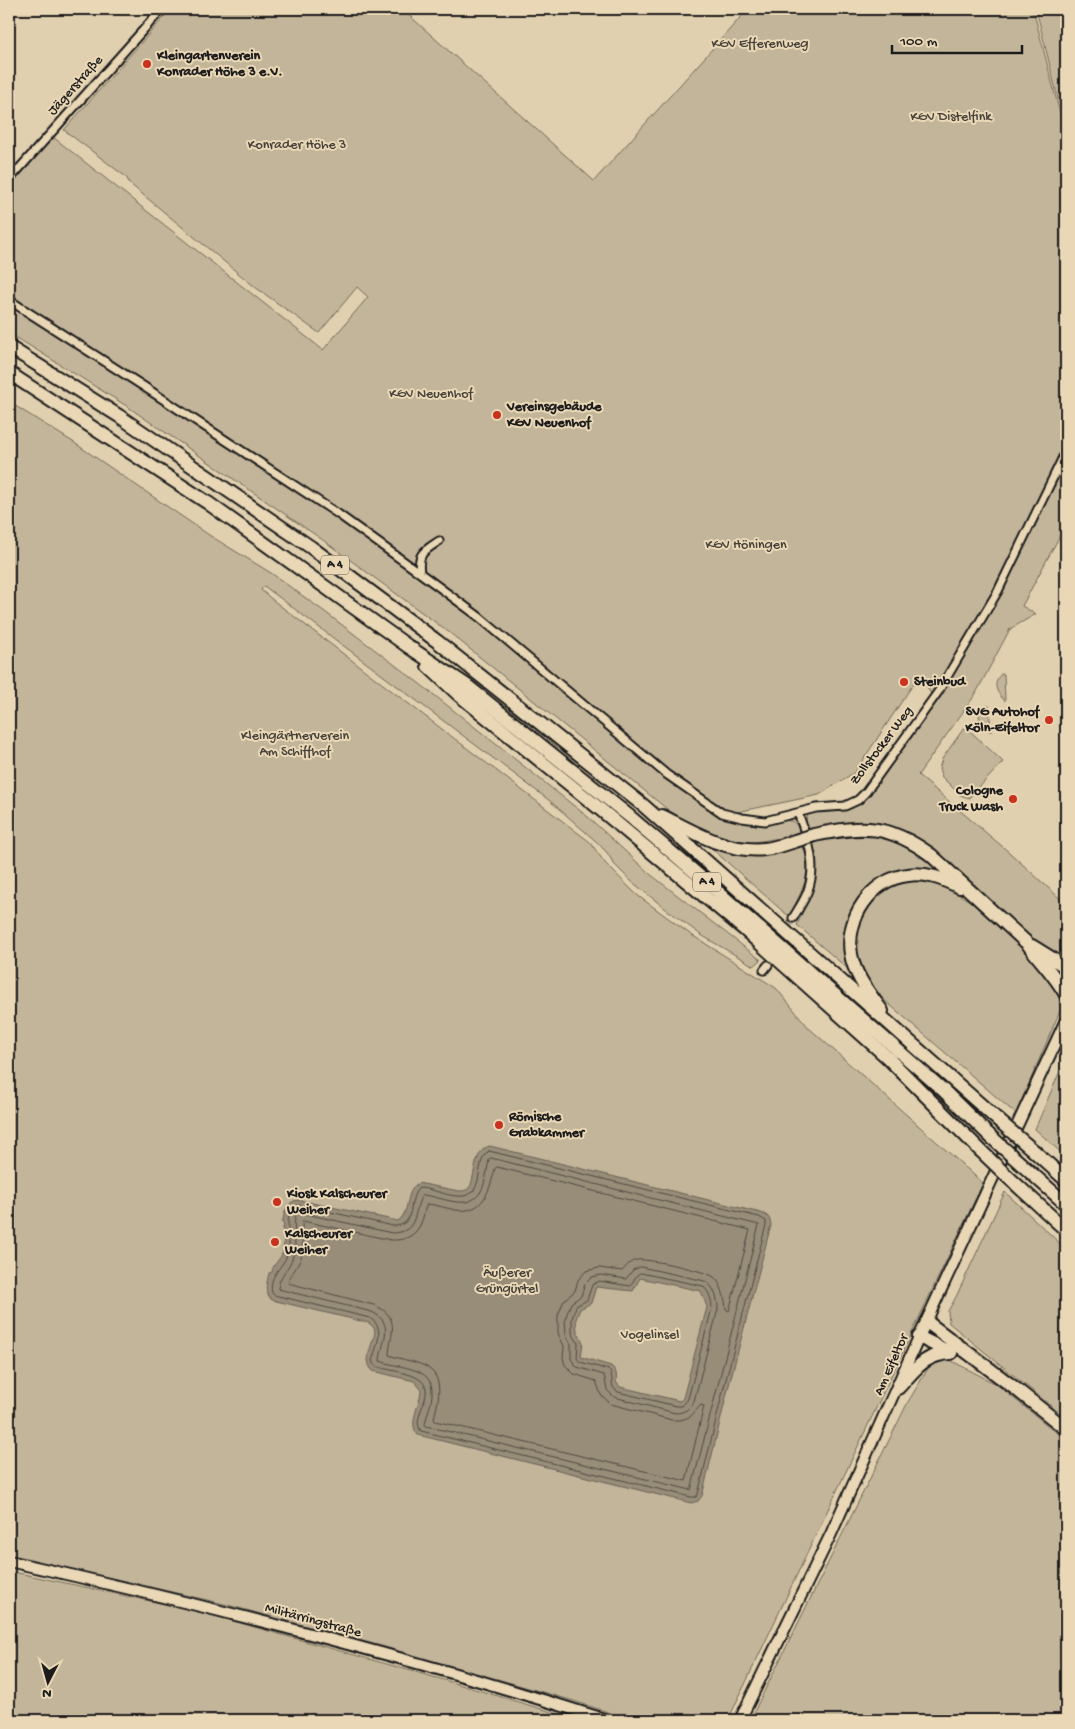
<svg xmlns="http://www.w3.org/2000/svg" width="1075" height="1729" font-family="'Gochi Hand',sans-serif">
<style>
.green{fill:#c3b599;stroke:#70685a}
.water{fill:#988d79;stroke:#666054;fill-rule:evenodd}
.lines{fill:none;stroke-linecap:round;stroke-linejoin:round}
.shore{stroke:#4e4941;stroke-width:1}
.street-tunnel{stroke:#baac92;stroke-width:7;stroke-dasharray:7 3.5;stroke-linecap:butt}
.street-casing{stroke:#1c1c1c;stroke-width:11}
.secondary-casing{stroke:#1c1c1c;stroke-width:14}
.highway-casing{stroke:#1c1c1c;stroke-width:16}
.street{stroke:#e9d7b5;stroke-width:7}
.secondary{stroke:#e9d7b5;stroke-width:10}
.highway{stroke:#e9d7b5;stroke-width:12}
.highway-bridge-casing{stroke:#1c1c1c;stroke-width:16;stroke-linecap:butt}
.highway-bridge{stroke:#e9d7b5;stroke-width:12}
.poi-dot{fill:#c8321e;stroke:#e9d7b5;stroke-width:2}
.labels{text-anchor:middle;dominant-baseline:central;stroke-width:4;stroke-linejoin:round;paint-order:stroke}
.shield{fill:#e9d7b5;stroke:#5a544a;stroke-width:1}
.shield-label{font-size:12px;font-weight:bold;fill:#1c1c1c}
.park-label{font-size:14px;fill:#46423b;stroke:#e9d7b5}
.poi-label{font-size:14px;font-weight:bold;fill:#1c1c1c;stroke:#e9d7b5;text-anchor:start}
.street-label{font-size:14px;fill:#1c1c1c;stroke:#e9d7b5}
</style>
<rect width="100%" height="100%" fill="#e1d0af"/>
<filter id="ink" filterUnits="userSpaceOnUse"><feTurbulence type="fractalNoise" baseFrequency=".02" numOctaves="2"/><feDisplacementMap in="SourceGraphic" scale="10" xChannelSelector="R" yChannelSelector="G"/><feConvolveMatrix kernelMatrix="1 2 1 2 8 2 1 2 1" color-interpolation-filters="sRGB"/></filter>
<g filter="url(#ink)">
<path class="green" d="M171,9H390L394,12L396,9H402L594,181L748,9H1033L1066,137V449L1006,569L932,696L920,674L855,772L819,795L737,812L765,819L792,821L797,825L800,835L748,843L725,840L683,822L450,633L320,538L125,405L9,333V186L53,137L323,350L368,297L357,287L319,333L255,287L130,184L126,177L64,130Z
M1036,9H1066V131Z
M9,402L73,442L209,535L271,573L325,612L424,687L588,817L650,874L761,960L754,966L701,935L666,909L631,881L614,864L608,854L598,843L550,801L264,586L261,590L274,601L590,842L605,863L637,895L690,934L776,988L809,1028L983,1183L728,1720H632L574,1701L385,1647L216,1602L9,1555Z
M1066,462V529L1064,528L1022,606L1036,614L1010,629L975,695L918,775L1010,853L1066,904V956C1058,957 1051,954 1045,949L931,849L877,824L853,821L810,832L805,825L807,816L814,811L857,804L942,690L1011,571Z
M1001,674H1004L1005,701C996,692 992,684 1001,674Z
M986,706H989L991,732C984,727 980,724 979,715Z
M964,728L969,730L1003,762L969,798L960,795L942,777L939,769L942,759Z
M855,834C893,835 915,847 942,873C929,870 917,872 904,874C897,875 888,875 881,879C857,891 843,920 844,946C844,954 846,962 848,969L797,925C811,893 818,878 813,843L838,836Z
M803,846C813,874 802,890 790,915L786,914L711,848L740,854L789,850Z
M917,880L932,881L944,886L970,901L1013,940L1054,981L1063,999L1062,1006L1016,1114L882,998C876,992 869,986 864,978C847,949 855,908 884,890C894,884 906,881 917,880Z
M1066,1057V1157L1035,1129Z
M1005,1192L1066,1249V1418L949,1323L948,1311L956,1297Z
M950,1360L996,1384L1066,1440V1720H750L908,1402L930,1365Z
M9,1571L197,1611L451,1682L579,1720H9Z"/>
<path class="water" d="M490,1146L761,1213C768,1215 770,1218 771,1225L728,1389L702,1496L698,1501L691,1503L418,1435C407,1423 421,1404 421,1389L414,1381L373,1371C362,1361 373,1344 375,1332L374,1328L369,1323L272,1300C263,1292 267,1283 269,1273L272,1272C273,1264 279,1261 282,1254C287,1242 280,1236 284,1224L282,1223C285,1212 286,1202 298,1200L398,1221C411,1212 404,1192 418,1183L459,1191C465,1191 468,1190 471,1185C475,1172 475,1149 490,1146ZM640,1278L701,1291L707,1307L683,1398L680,1401L620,1387L616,1382C617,1375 617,1371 611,1366L581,1357L583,1342L577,1331L576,1319L580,1309L591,1303L596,1287L633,1291Z"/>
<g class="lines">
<path class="shore" d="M489,1151L759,1217L766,1221V1225L724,1387L698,1494L696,1497H691L421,1431C412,1420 428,1402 426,1389C423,1371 387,1372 374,1365L372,1361C376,1346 386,1328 370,1318L274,1295L272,1293C268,1275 283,1268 288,1253C292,1238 283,1221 293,1207L299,1205L393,1226C418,1226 406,1200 419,1188C435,1188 463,1205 474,1190C482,1179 477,1157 489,1151Z
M491,1158L759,1225L691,1490L426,1426L425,1424C427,1414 432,1403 432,1393C434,1366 397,1368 380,1361C381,1342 396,1324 372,1312L278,1289C279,1275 290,1268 293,1256C298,1241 291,1226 297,1212L392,1233C419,1233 413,1211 422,1195C441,1196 469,1213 481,1191C486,1182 487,1169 489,1160Z
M497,1167L750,1230L729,1311L726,1309C725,1299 722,1284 714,1277C706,1271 647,1258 637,1260C630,1261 627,1266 622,1271L599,1268L586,1271L578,1280L575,1291L564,1300L558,1315V1333L564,1346L563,1358L565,1365L574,1374L596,1381L601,1395L611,1404L672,1420H680L690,1417L701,1405L704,1406L686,1481L435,1421L434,1418C439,1398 446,1373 420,1364C410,1360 399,1359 389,1355C390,1334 402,1317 374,1305L288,1283C290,1274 298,1267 301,1258C304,1245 300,1233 303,1221L391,1240C404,1241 416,1236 421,1223C424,1217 424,1210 427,1204C437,1205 446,1208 455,1210C484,1214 489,1191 495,1169Z
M641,1267L705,1281C714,1286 718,1299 718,1309L694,1401C690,1409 684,1413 675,1413L614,1397L607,1390L604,1375L577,1367L571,1359V1344L566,1335L565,1319L571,1303L581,1296L585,1284L592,1277L601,1275L626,1279L633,1270Z
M641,1273L703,1286C709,1291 712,1301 712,1308L688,1399L682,1406H676L618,1392C608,1386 615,1379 609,1370L580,1362L577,1358L578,1343L572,1333V1318L576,1306L587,1300L592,1285L599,1281L630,1286L637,1275Z"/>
<path class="street-tunnel" d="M768,965L793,918"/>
<g class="street-casing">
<path id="street" d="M9,180L162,9
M9,300L143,386L338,514L420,573L478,616L666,774L722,813L742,818L765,821L816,808L845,806L858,800L866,792L938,692L998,591L1066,451
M420,573C417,553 424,551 439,541
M793,918C798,909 805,900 808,890C818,863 807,838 798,813
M764,970L768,965"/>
</g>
<g class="secondary-casing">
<path id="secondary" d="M9,1561C210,1606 410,1657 607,1720
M740,1720L831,1534L919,1337L1066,1020"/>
</g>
<g class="highway-casing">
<path id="highway" d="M9,347L119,416L312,548L438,642L644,806L998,1120
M9,373L208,503L409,647L466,685L629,816L717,891L943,1090L989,1135
M428,666L458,694L600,809L745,930L887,1057L980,1150
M662,816C694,832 727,853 765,849C775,848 786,844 795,841
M814,835C864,825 889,824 931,855L1028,944C1040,961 1056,976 1066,995
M1032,946L1066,967
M882,1011C870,994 854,975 851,954C845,919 871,879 908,875C926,872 943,879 960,887
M1034,1151L1066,1180
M1020,1163L1066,1204
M1007,1176L1066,1230
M927,1322L1016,1389L1066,1429
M919,1337L951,1353
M898,1388C915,1370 924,1354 951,1353"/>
</g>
<use href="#street" class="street"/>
<use href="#secondary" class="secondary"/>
<use href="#highway" class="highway"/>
<g class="highway-bridge-casing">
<path id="highway-bridge" d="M795,841L814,835
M998,1120L1034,1151
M989,1135L1020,1163
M980,1150L1007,1176"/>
</g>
<use href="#highway-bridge" class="highway-bridge"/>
</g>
</g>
<g class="poi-dot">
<circle cx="147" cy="64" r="5"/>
<circle cx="497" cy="415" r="5"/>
<circle cx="904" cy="682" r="5"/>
<circle cx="1049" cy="720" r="5"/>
<circle cx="1013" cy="799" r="5"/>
<circle cx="499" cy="1125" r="5"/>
<circle cx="277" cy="1202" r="5"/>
<circle cx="275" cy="1242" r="5"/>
</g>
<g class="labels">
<g class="shield">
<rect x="321" y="555.5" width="28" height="19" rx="4"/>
<rect x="693" y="872.5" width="28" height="19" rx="4"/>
</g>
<g class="shield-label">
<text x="335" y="565">A 4</text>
<text x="707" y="882">A 4</text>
</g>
<g class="park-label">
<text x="760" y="44">KGV Efferenweg</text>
<text x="951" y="117">KGV Distelfink</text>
<text x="297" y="145">Konrader Höhe 3</text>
<text x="431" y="394">KGV Neuenhof</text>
<text x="746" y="545">KGV Höningen</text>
<text x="295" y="736">Kleingärtnerverein<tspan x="295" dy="16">Am Schiffhof</tspan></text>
<text x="507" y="1273">Äußerer<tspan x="507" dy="16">Grüngürtel</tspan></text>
<text x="650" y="1335">Vogelinsel</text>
</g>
<g class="poi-label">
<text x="157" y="56">Kleingartenverein<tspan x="157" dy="16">Konrader Höhe 3 e.V.</tspan></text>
<text x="507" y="407">Vereinsgebäude<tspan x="507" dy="16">KGV Neuenhof</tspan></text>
<text x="914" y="682">Steinbud</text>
<text x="1039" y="712" text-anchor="end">SVG Autohof<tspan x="1039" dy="16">Köln-Eifeltor</tspan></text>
<text x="1003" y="791" text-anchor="end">Cologne<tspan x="1003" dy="16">Truck Wash</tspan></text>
<text x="509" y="1117">Römische<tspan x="509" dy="16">Grabkammer</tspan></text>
<text x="287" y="1194">Kiosk Kalscheurer<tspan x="287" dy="16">Weiher</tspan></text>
<text x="285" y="1234">Kalscheurer<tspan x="285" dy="16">Weiher</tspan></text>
</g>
<g class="street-label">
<text transform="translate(76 86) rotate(-48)">Jägerstraße</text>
<text transform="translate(882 746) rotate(-53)">Zollstocker Weg</text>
<text transform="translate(892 1365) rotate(-66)">Am Eifeltor</text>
<text transform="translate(313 1621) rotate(15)">Militärringstraße</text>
</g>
</g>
<rect width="1075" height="1729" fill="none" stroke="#e9d7b5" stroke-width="30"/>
<rect x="15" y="15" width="1045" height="1699" fill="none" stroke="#1c1c1c" stroke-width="2" filter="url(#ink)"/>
<g transform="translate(48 1682) rotate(186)" stroke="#e9d7b5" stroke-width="4" paint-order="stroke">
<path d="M0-4L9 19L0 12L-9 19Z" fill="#1c1c1c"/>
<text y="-8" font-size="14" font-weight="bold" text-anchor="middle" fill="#1c1c1c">N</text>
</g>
<path d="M892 45v8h130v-8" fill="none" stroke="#1c1c1c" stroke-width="2.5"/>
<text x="900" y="45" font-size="15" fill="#1c1c1c" stroke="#e9d7b5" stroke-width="4" paint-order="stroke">100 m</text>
</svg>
